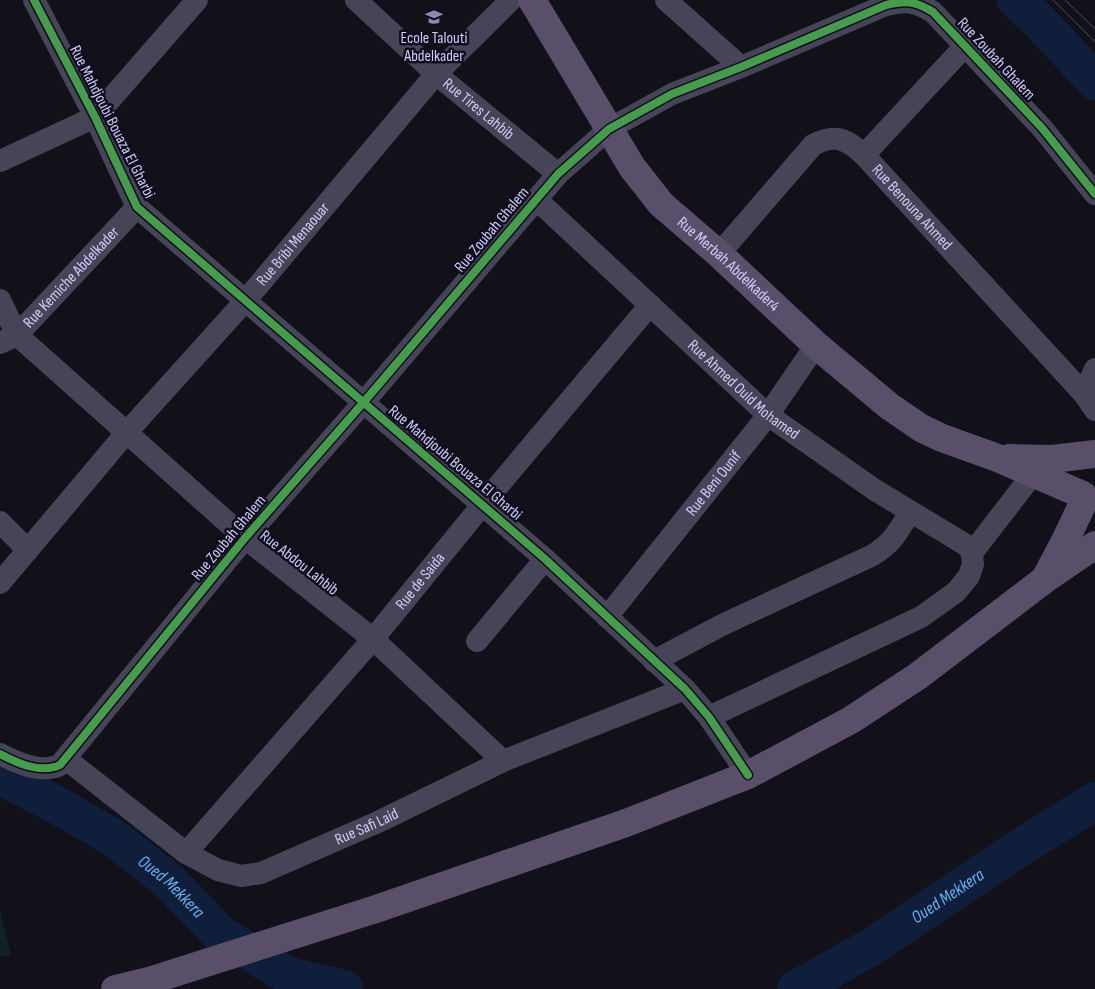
<svg xmlns="http://www.w3.org/2000/svg" width="1095" height="989" font-family="'Sofia Sans Condensed',sans-serif">
<style>
.garden{fill:#102222}
.lines{fill:none;stroke-linecap:round;stroke-linejoin:round}
.river{stroke:#0f1f3b;stroke-width:38}
.minor{stroke:#464558;stroke-width:22}
.major{stroke:#594f6a;stroke-width:28}
.tram{stroke:#40525f;stroke-width:1}
.cycleway-casing{stroke:#0f0d1c;stroke-width:11}
.cycleway{stroke:#469c4c;stroke-width:8}
.labels{text-anchor:middle;dominant-baseline:central;stroke-width:5;stroke-linejoin:round;paint-order:stroke}
.poi-label{font-size:16px;fill:#d0cbfb;stroke:#0f0d1c}
.street-label{font-size:16px;fill:#d0cbfb;stroke:#0f0d1c}
.water-label{font-size:18px;font-style:italic;fill:#61b1f3;stroke:#0f0d1c}
</style>
<rect width="100%" height="100%" fill="#121018"/>
<path class="garden" d="M0,910L11,955L0,957Z"/>
<g class="lines">
<g class="river">
<path d="M1016,0L1040,22L1095,81"/>
<path id="s1" d="M0,776L55,804L114,838L169,881L220,934L289,976L344,989"/>
<path id="s2" d="M796,989L871,947L1013,852L1095,801"/>
</g>
<g class="minor">
<path d="M34,0L95,117L137,207L545,559L685,689L709,717L748,775"/>
<path id="s3" d="M356,0L436,74L558,174"/>
<path d="M666,0L741,67"/>
<path d="M864,155L965,46"/>
<path d="M0,161L95,117L197,0"/>
<path id="s4" d="M536,199L768,415L875,490L966,545L972,553"/>
<path id="s5" d="M719,254L813,145C835,133 847,139 864,155L1084,394L1095,410"/>
<path d="M0,300L17,335L245,538L373,639L503,761"/>
<path id="s6" d="M0,343L17,335L137,207"/>
<path d="M1084,394L1095,369"/>
<path d="M0,522L28,550"/>
<path id="s7" d="M0,583L127,432L246,300L436,74L511,0"/>
<path id="s8" d="M607,617L768,415L816,345"/>
<path d="M477,641L545,559"/>
<path d="M654,661L724,624L871,556C892,544 898,532 910,512"/>
<path d="M709,717L921,617L956,592L969,576L973,564L972,553L1033,474"/>
<path d="M0,754C17,763 41,774 60,765L245,538L363,403L558,174L609,129L672,94L741,67L886,5C906,0 915,1 933,12L1042,128L1095,194"/>
<path id="s9" d="M66,759L186,853L218,870L241,876L261,873L378,822L503,761L685,689"/>
<path id="s10" d="M186,853L373,639L483,504L650,305"/>
</g>
<g class="major">
<path id="s11" d="M532,0L632,167L661,204L719,254L816,345L889,406L921,428L942,438L995,457L1083,495"/>
<path d="M1009,458L1052,459L1095,454"/>
<path d="M1047,575L1065,541L1084,501"/>
<path d="M115,989L152,980L376,909L626,823L748,775L851,720L918,676L1044,580L1095,545"/>
</g>
<path class="tram" d="M1053,0L1095,42
M1065,0L1095,29"/>
<g class="cycleway-casing">
<path id="cycleway" d="M34,0L95,117L137,207L545,559L685,689L709,717L748,775
M0,754C17,763 41,774 60,765L245,538L363,403L558,174L609,129L672,94L741,67L886,5C906,0 915,1 933,12L1042,128L1095,194"/>
</g>
<use href="#cycleway" class="cycleway"/>
</g>
<defs>
<g id="school-bare" transform="scale(1.35)"><path d="M0-5L7-2L0 1L-7-2ZM-4 1L0 2.5L4 1V4Q0 6-4 4Z" fill="#8e8aac" stroke="#0f0d1c" stroke-width="2.5" paint-order="stroke"/></g>
</defs>
<g fill-rule="evenodd">
<use href="#school-bare" x="434" y="17"/>
</g>
<g class="labels">
<g class="poi-label">
<text x="434" y="38">Ecole Talouti<tspan x="434" dy="18">Abdelkader</tspan></text>
</g>
<g class="street-label">
<text transform="translate(996 59) rotate(47)">Rue Zoubah Ghalem</text>
<text stroke="none"><textPath href="#s3" startOffset="164">Rue Tires Lahbib</textPath></text>
<text transform="translate(112 122) rotate(63)">Rue Mahdjoubi Bouaza El Gharbi</text>
<text stroke="none"><textPath href="#s5" startOffset="272">Rue Benouna Ahmed</textPath></text>
<text transform="translate(492 230) rotate(-50)">Rue Zoubah Ghalem</text>
<text stroke="none"><textPath href="#s7" startOffset="448">Rue Bribi Menaouar</textPath></text>
<text stroke="none"><textPath href="#s11" startOffset="332">Rue Merbah Abdelkader4</textPath></text>
<text stroke="none"><textPath href="#s6" startOffset="98">Rue Kemiche Abdelkader</textPath></text>
<text stroke="none"><textPath href="#s4" startOffset="282">Rue Ahmed Ould Mohamed</textPath></text>
<text transform="translate(455 463) rotate(40)">Rue Mahdjoubi Bouaza El Gharbi</text>
<text stroke="none"><textPath href="#s8" startOffset="171">Rue Beni Ounif</textPath></text>
<text transform="translate(229 538) rotate(-50)">Rue Zoubah Ghalem</text>
<text transform="translate(299 563) rotate(38)">Rue Abdou Lahbib</text>
<text stroke="none"><textPath href="#s10" startOffset="359">Rue de Saida</textPath></text>
<text stroke="none"><textPath href="#s9" startOffset="348">Rue Safi Laid</textPath></text>
</g>
<g class="water-label">
<text stroke="none"><textPath href="#s1" startOffset="205">Oued Mekkera</textPath></text>
<text stroke="none"><textPath href="#s2" startOffset="178">Oued Mekkera</textPath></text>
</g>
</g>
</svg>
